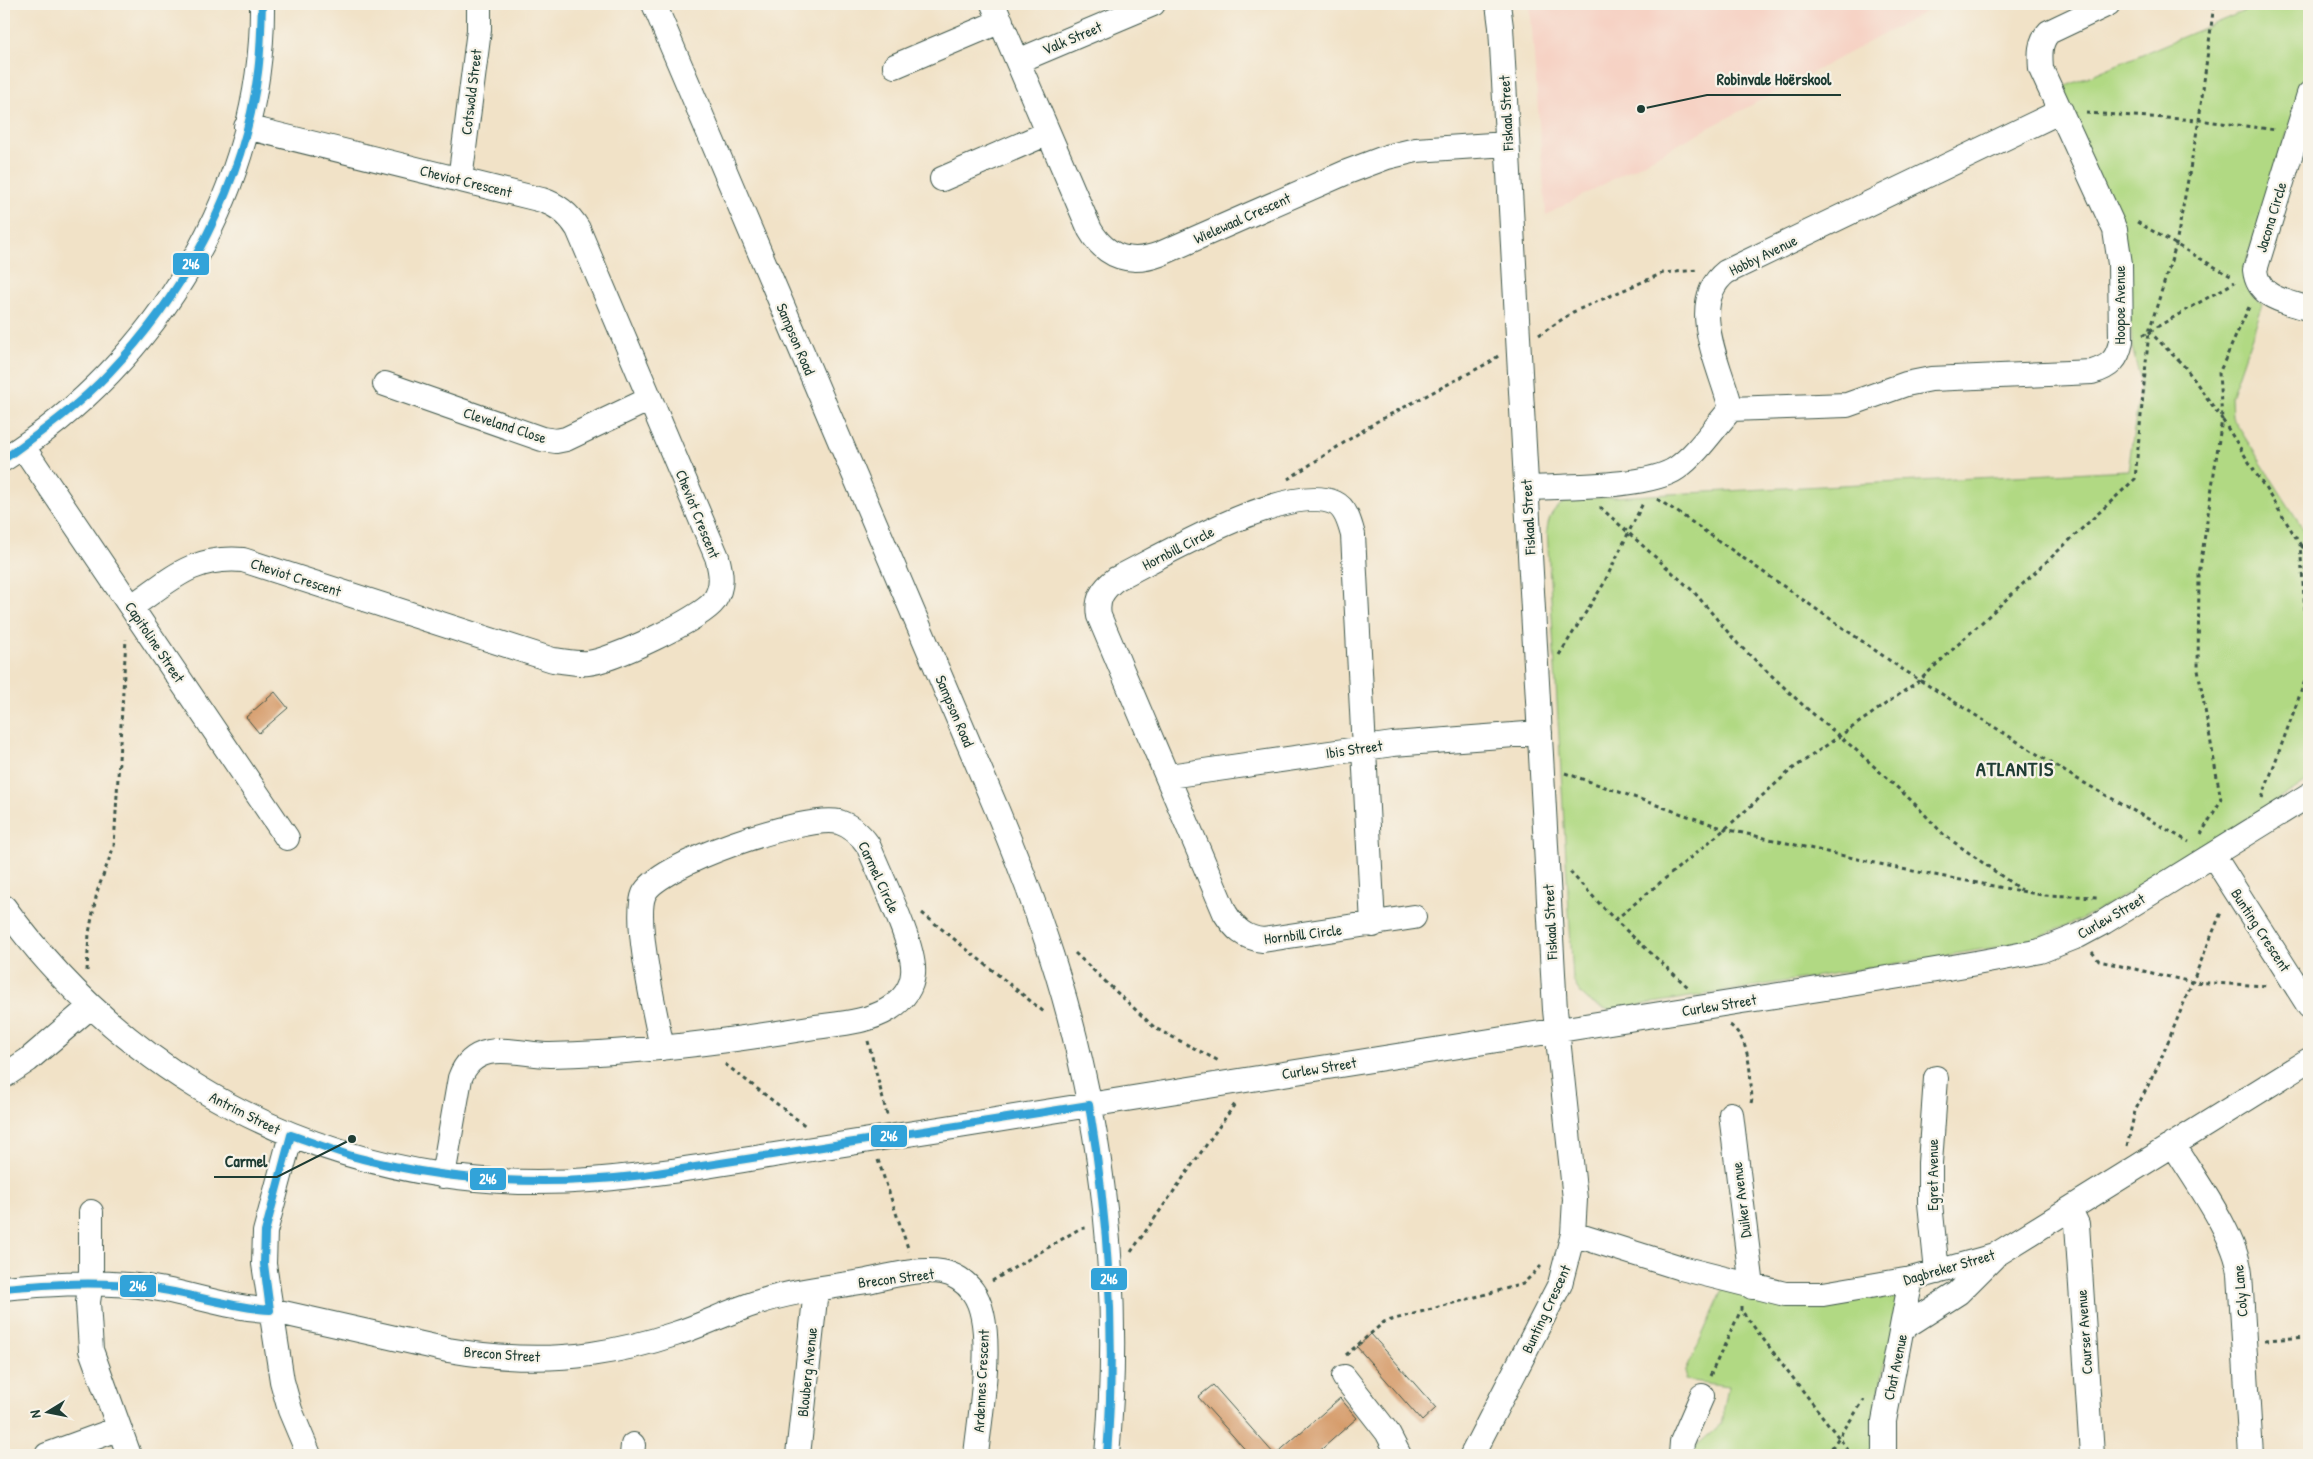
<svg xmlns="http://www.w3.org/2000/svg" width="2313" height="1459" font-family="'Patrick Hand',sans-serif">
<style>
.built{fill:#f6d2c4}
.green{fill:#b1d983;stroke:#688b5c}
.building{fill:#d69c6c}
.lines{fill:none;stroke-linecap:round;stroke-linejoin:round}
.minor-casing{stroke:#3e564a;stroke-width:26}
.path{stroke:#3e564a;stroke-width:3;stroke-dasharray:4 4;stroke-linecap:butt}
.minor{stroke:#fff;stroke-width:24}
.bus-1-casing{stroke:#f7f3e8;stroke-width:11}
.bus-1{stroke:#32a3d9;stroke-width:8}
.labels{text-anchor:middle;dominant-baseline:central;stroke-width:4.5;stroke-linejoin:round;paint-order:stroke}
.street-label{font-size:15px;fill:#1f3d34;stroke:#f7f3e8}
.district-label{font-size:20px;font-weight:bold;letter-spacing:1px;fill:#1f3d34;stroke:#f7f3e8}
.leader{fill:none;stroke:#1f3d34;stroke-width:2}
.callout-dot{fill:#1f3d34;stroke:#f7f3e8;stroke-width:2}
.callout-label{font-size:16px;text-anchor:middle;font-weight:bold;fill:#1f3d34;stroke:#f7f3e8;stroke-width:4.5;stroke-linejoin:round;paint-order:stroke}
.line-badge{stroke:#f7f3e8;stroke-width:2}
.badge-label{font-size:14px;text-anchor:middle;font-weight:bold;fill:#fff}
</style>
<rect width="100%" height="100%" fill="#f7f3e8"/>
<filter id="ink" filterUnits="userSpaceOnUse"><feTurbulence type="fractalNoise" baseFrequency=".02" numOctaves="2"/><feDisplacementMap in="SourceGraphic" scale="10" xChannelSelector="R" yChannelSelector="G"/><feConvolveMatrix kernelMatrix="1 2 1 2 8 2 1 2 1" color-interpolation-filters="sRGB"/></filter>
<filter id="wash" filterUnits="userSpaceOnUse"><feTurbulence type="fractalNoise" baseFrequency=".0096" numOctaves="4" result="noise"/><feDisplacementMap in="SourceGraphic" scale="20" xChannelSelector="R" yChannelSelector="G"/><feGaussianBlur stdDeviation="1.12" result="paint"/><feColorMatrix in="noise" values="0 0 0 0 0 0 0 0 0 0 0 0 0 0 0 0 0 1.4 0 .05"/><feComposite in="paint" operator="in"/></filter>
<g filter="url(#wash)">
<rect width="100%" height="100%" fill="#f1e2c7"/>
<path class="built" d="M1530,4H1940L1546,215Z"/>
<path class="green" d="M2261,4H2309V64L2244,269C2243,285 2249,296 2263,304L2231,397L2232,417L2309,538V780C2266,807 2223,834 2180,861C2120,898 2068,934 1998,947L1610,1010C1592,1006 1580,997 1573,980L1547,529C1549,512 1558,503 1574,499L2128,470L2141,382L2132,347L2127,252L2059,89Z
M1723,1289L1890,1293L1897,1301L1898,1307L1871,1426V1440L1873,1455H1691L1695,1447L1721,1424L1728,1386L1685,1380L1686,1371Z"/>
<g id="blocks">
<path class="building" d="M275,692L288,708L259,733L246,717Z
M1371,1334L1436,1408L1422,1421L1357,1347Z
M1213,1385L1275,1455L1340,1398L1357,1418L1315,1455H1250L1198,1397Z"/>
</g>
</g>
<g filter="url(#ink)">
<use href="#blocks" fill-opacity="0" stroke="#3e564a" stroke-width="1"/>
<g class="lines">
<g class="minor-casing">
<path id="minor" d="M654,4L997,810C1019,863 1040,917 1057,973C1104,1127 1122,1294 1107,1455
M993,4L1090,230C1106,258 1131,265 1160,254L1347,172L1387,157L1416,150L1507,144
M1018,61L1153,4
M895,66L1001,21
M2309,94L2255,270C2258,299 2286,301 2309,309
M942,179L1048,133
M460,180L479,30V4
M385,384L542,439L556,441L566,439L650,399
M1731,409L1847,405L1906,384L1931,379L2092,372C2110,367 2118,359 2121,341L2120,264L2115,230L2041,69C2040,55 2039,42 2049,32L2108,4
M1731,409C1722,369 1685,304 1726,272L2061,111
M23,447L287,838
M4,459C157,363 264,188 262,4
M1526,488C1563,486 1649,488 1677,468C1698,453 1714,428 1731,409
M131,607C171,580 191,556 243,560L553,660C564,661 576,664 588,663C611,661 701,619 714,601C724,586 721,572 717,557L578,229C569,214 558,205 542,200L246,127
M1169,776L1393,744L1540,733
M2213,855L2309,1006
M4,907C111,1054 262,1148 442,1175C558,1193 660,1173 774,1155C887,1138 1001,1119 1114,1101C1323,1067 1533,1035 1742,1001C1841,985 1941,971 2040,951L2078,936L2104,922L2309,795
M1373,925L1353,535C1350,524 1346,508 1335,503C1288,481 1162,556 1116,579C1103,589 1096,599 1099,616L1225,913C1235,929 1244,938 1263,940L1414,917
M4,1076L28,1060L90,1007
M1936,1078L1930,1163V1203L1937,1272
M1731,1114L1752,1287
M291,1135L265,1232L264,1264L282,1381L290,1410L309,1455
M2173,1144C2195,1180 2236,1235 2240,1274L2251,1455
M443,1176L460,1078C465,1064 475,1055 489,1052C508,1048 530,1055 550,1055C637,1053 723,1042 809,1028C834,1024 867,1023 889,1009C903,1000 912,989 913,973C916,947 879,873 868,845C861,835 851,826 839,822C805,814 657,864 644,894C633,920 656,1017 662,1048
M2070,1210L2077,1224L2092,1455
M91,1212V1282L88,1302L91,1350L129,1455
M1573,1234L1681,1268L1785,1294H1823L1911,1279L1994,1256L2309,1060
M4,1288C57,1283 112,1280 165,1290C200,1297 235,1309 270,1310L448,1350C495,1358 543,1361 591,1354C619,1350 648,1343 675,1334C703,1325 728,1312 756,1303C792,1291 830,1287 867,1281C890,1276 918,1268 942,1272C954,1274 966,1282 973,1292C997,1324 980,1415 976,1455
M1903,1328L1958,1293L1993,1258
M1344,1377L1387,1432L1399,1455
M47,1455L118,1429
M632,1455L633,1445
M798,1455L816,1290
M1472,1455L1560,1284L1573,1234L1575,1199L1555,1010L1501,27L1498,4
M1681,1455L1682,1442L1702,1396
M1884,1455V1421L1911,1279"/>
</g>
<path class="path" d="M2086,113L2199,120L2276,130
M2137,222L2234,278
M2249,307L2219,373L2222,419L2300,544L2309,662
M2149,331L2185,367L2222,419L2199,575L2198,670L2221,800L2201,834
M1539,335L1573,312L1663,273L1698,270
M2143,335L2235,282
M1288,479L1376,422L1492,361L1498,356
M1657,499L1676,511L1899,667L2072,776L2189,842
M1600,507L1694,592L1738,644L1805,707L1856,750L1913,802L1944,835L2021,890
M2301,545L2309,556
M1559,655L1603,585L1643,503
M1565,773L1725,829L1902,869L2042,895L2099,897
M2262,798L2309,670
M1570,872L1615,920L1689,988
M922,913L1044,1012
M1615,920L1725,829L1791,770L1920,680L2135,479L2149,331L2176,245L2199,120L2214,4
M2092,952L2099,961L2192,982L2269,986
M1075,953L1155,1028L1219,1061
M87,971L89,933L97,892L114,846L126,639
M1730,1025C1751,1040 1750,1075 1752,1099L1751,1103
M868,1041L887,1115
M725,1064L807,1127
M2127,1147L2135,1111L2158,1066L2222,910
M878,1160L909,1251
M1131,1252L1235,1104
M992,1281L1079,1229L1086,1228
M1741,1306V1310L1852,1455
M2265,1340L2309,1337
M1346,1355L1384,1322L1523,1284L1541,1266
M1710,1376L1741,1310
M1827,1455L1864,1400"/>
<use href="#minor" class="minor"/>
<g class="bus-1-casing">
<path id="bus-1" d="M4,459C41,432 78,406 109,373C186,292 244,184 258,72C261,50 261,27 262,4
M1089,1105C1109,1222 1116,1337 1107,1455
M291,1135C315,1143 339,1153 363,1159C456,1183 550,1186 644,1175L1089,1105
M4,1288C51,1284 99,1281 146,1287C188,1293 228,1307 270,1310
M270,1310L264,1264L265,1232L291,1135"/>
</g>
<use href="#bus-1" class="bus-1"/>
</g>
</g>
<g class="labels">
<g class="street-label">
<text transform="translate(1072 38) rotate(-23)">Valk Street</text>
<text transform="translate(471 92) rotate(-83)">Cotswold Street</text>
<text transform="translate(1506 113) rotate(-93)">Fiskaal Street</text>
<text transform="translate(466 181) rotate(14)">Cheviot Crescent</text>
<text transform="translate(2271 217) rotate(-73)">Jacona Circle</text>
<text transform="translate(1242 218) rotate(-24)">Wielewaal Crescent</text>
<text transform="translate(1763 255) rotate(-26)">Hobby Avenue</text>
<text transform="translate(2119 305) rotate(-90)">Hoopoe Avenue</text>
<text transform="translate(796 339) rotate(67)">Sampson Road</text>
<text transform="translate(505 425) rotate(18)">Cleveland Close</text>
<text transform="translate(698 514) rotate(68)">Cheviot Crescent</text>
<text transform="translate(1528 517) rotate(-93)">Fiskaal Street</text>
<text transform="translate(1178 548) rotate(-27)">Hornbill Circle</text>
<text transform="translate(296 577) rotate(18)">Cheviot Crescent</text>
<text transform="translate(155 642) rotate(56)">Capitoline Street</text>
<text transform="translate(955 711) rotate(67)">Sampson Road</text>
<text transform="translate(1354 749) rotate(-8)">Ibis Street</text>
<text transform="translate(879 877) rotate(65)">Carmel Circle</text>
<text transform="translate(2111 916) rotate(-30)">Curlew Street</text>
<text transform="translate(1550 922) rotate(-93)">Fiskaal Street</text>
<text transform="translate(2261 930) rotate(57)">Bunting Crescent</text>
<text transform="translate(1303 934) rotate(-7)">Hornbill Circle</text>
<text transform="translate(1719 1005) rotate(-9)">Curlew Street</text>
<text transform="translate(1319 1068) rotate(-9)">Curlew Street</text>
<text transform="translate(245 1113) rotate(27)">Antrim Street</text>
<text transform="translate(1932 1175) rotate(-90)">Egret Avenue</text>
<text transform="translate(1741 1200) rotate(-97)">Duiker Avenue</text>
<text transform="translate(1949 1267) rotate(-16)">Dagbreker Street</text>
<text transform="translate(896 1278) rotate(-7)">Brecon Street</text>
<text transform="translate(2240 1291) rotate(-95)">Coly Lane</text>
<text transform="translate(1546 1309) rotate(-65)">Bunting Crescent</text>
<text transform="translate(2084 1332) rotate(-94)">Courser Avenue</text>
<text transform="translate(502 1354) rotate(4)">Brecon Street</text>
<text transform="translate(1895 1367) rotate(-78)">Chat Avenue</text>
<text transform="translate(807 1372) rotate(-84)">Blouberg Avenue</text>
<text transform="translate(981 1381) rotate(-87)">Ardennes Crescent</text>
</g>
<g class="district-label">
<text x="2015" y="768">ATLANTIS</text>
</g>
</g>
<path class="leader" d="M1641 109L1707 95H1841M352 1139L277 1177H214"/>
<g class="callout-dot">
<circle cx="1641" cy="109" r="5"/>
<circle cx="352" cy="1139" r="5"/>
</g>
<g class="callout-label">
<text x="1774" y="85">Robinvale Hoërskool</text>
<text x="246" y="1167">Carmel</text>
</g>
<g class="line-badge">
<rect x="172" y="252" width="38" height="24" rx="5" fill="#32a3d9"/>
<rect x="870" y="1124" width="38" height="24" rx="5" fill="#32a3d9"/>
<rect x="469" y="1167" width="38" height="24" rx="5" fill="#32a3d9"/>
<rect x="1090" y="1267" width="38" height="24" rx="5" fill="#32a3d9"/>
<rect x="119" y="1274" width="38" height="24" rx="5" fill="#32a3d9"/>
</g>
<g class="badge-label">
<text x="191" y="269">246</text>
<text x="889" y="1141">246</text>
<text x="488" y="1184">246</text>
<text x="1109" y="1284">246</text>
<text x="138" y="1291">246</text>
</g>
<rect width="2313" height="1459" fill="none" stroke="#f7f3e8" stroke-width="20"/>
<g transform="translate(48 1412) rotate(260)" stroke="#f7f3e8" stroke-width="4" paint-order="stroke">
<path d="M0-4L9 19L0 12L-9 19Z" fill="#1f3d34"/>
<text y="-8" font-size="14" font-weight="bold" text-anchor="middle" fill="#1f3d34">N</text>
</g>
</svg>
